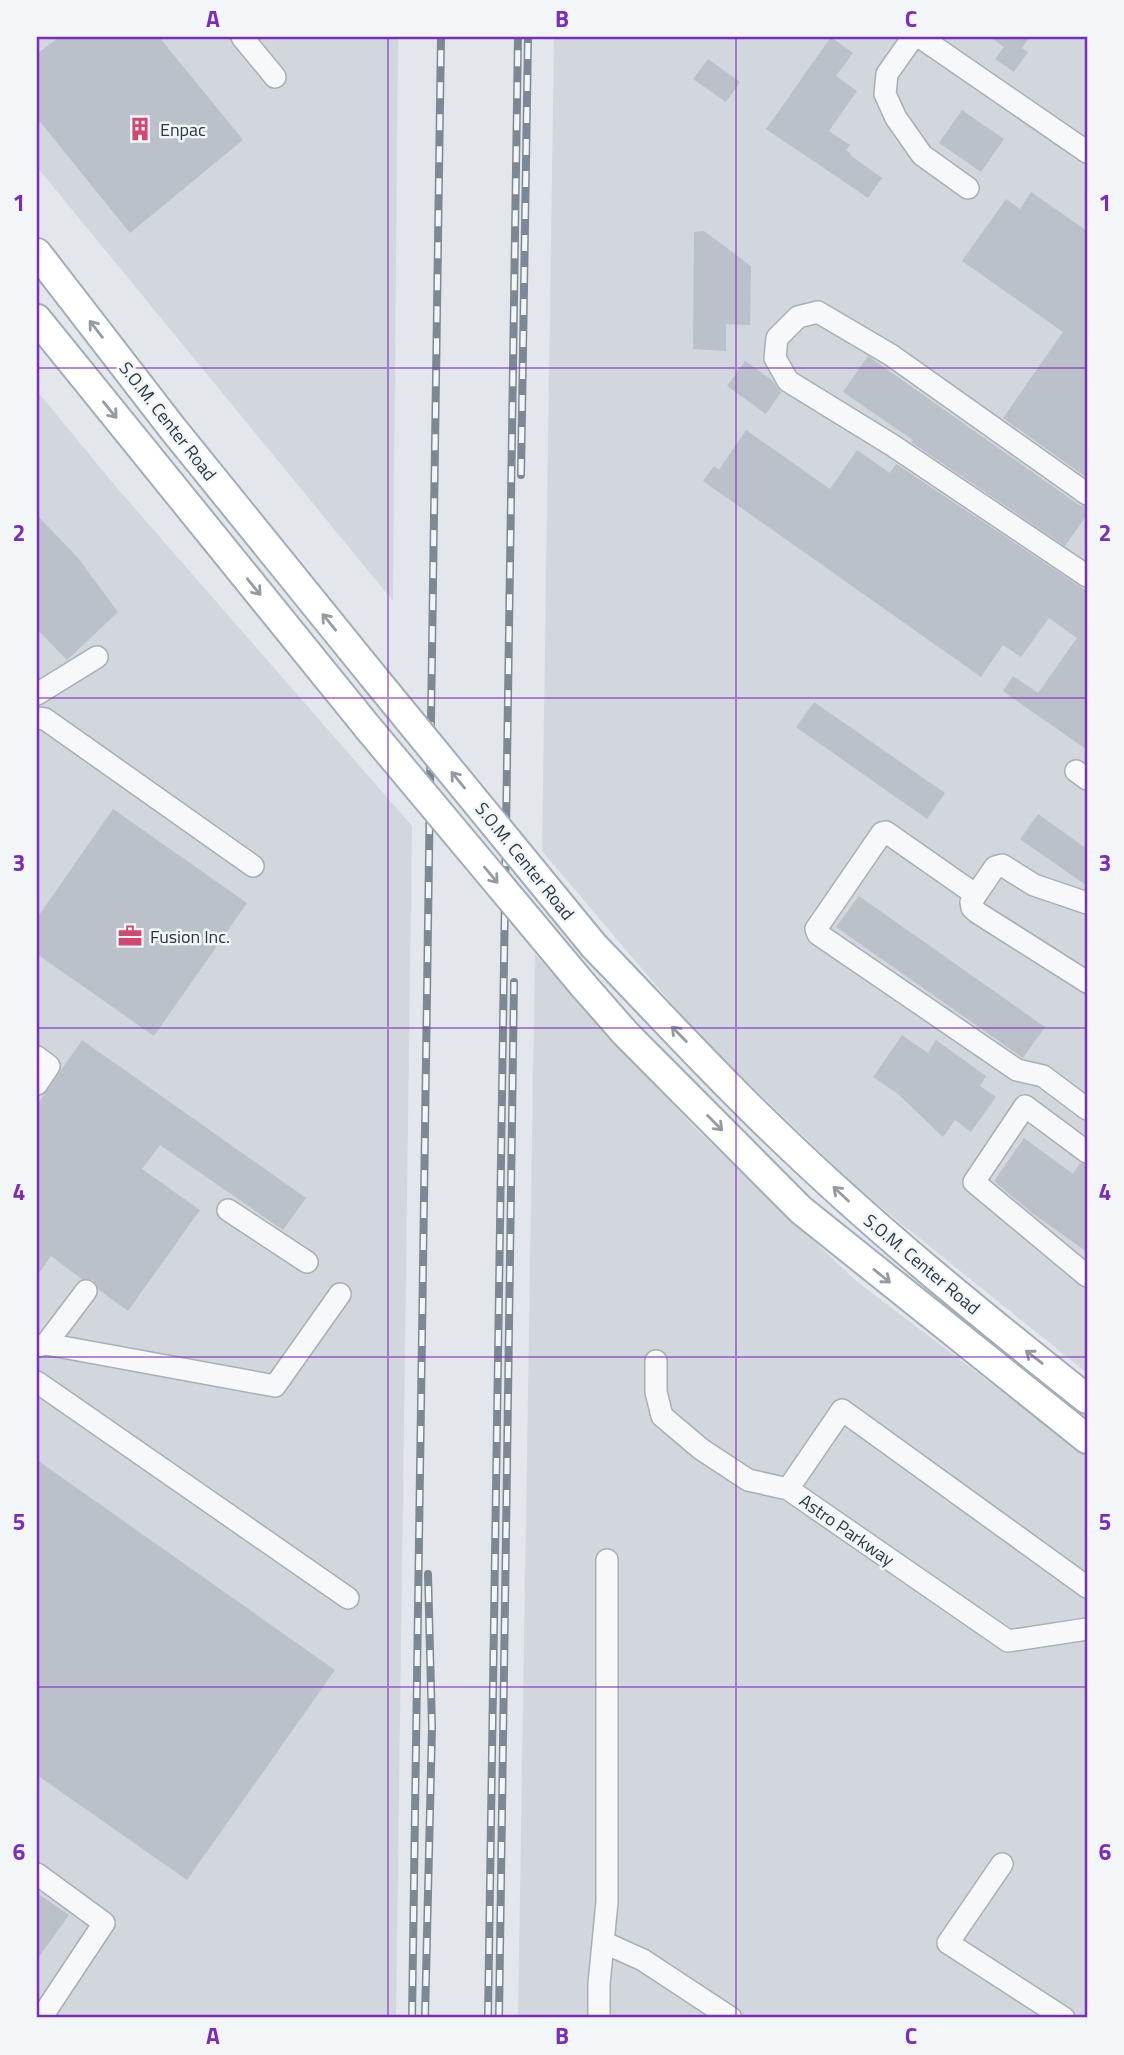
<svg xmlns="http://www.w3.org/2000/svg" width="1124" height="2055" font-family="'Titillium Web',sans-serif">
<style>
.built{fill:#d1d7dd}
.building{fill:#bac1c9}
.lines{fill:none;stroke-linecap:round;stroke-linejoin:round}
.minor-casing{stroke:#a8afb6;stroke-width:24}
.major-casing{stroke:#a2adb7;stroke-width:32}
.minor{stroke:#f6f8f9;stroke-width:21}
.major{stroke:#fff;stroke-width:28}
.rail-casing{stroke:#7c8995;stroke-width:8}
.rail{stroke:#f3f6f8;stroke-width:5;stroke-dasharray:16;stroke-linecap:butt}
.major-bridge-casing{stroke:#a2adb7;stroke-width:32;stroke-linecap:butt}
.major-bridge{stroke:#fff;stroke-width:28}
.oneway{stroke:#949ba2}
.grid{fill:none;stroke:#7b2cbf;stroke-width:2;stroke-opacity:0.55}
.labels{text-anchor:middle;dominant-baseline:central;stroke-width:5;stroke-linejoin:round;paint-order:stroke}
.poi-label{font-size:18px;fill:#2a3744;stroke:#f3f6f8;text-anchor:start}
.street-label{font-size:18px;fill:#2a3744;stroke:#f3f6f8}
.neatline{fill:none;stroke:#7b2cbf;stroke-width:2.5}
.grid-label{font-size:23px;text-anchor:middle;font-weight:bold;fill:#7b2cbf}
</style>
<rect width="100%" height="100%" fill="#e3e7eb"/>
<path class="built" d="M37,37H398L393,601L37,167Z
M554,37H1087V1373L857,1188L693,1029L542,851Z
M37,391L117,488L412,826L396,2018H37Z
M535,954L695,1128L855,1280L1087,1456V2018H518Z"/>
<path class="building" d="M59,37H159L243,140L130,233L37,118V54Z
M831,37L853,53L836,76L857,91L829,131L850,145L846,150L851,154L850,155L882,178L868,198L766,129Z
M990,37H1030L1022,48L1028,52L1014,72L995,59L1004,47Z
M708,59L740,82L726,102L693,79Z
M962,110L1004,139L981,172L939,143Z
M1031,192L1087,231V478L1003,418L1063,332L962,261L1006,199L1020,209Z
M704,231L751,266L750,325L726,324V351L693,349L694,232Z
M868,356L1079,505L1087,507V515L1065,546L911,442L913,440L843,392Z
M745,361L772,380L781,392L766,414L727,386Z
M746,430L830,489L857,450L890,473L896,464L1087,591V750L1003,691L1013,676L1038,693L1077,638L1049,618L1021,657L1003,645L981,677L703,481L714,466L719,470Z
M37,515L78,558L118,612L67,660L37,629Z
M814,702L945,793L927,819L796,727Z
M113,809L247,903L154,1036L37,954V918Z
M1038,814L1087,849V886L1020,839Z
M859,896L1045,1027L1023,1058L836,927Z
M902,1035L928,1053L936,1040L986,1076L980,1086L996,1097L971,1132L955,1120L943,1137L898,1094L873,1077Z
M82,1040L306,1198L283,1230L160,1145L142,1169L200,1210L128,1311L99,1290L93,1280L82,1279L51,1256L37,1276V1105Z
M1024,1138L1073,1174L1080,1163L1087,1165V1252L1032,1213L994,1181Z
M37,1460L335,1670L187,1880L37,1775Z
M37,1893L69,1915L37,1960Z"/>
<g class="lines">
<g class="minor-casing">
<path id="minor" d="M242,37L275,77
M913,37L887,74L885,94L896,118L922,155L968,188
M920,37L1087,152
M1087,494L891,355L818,312L798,317L777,338L775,358L788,381L892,445L1087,576
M37,694L97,657
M37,718L45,719L253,866
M1076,771L1087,779
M976,895L886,832L882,833L816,929L818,934L1017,1070L1043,1076L1087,1109
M1087,903L1034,885L1002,865L995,867L971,902L972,908L978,913L1087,982
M37,1057L49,1066L37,1084
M1087,1152L1025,1106L974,1182L1087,1276
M228,1210L307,1262
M46,1344L86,1291
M37,1346L46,1344L275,1386L340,1294
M656,1361V1392L662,1416L701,1449L748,1480L788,1489L1008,1641L1087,1629
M37,1382L348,1598
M788,1489L842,1410L1087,1587
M1002,1864L948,1943L1064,2018
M37,1874L104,1923L41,2018
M603,1942L643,1960L731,2018
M599,2018V1984L607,1902V1560"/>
</g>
<g class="major-casing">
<path id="major" d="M37,253L173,429L372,675
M37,319L369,729
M594,946C655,1009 713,1073 776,1133C874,1228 980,1314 1087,1399
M583,985L626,1034L801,1210L1087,1439"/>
</g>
<use href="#minor" class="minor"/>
<use href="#major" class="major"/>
<g class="rail-casing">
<path id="rail" d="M521,475L528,37
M412,2018L441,37
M425,2018L432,1727L428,1574
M488,2018L518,37
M499,2018L514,982"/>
</g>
<use href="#rail" class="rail"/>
<g class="major-bridge-casing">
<path id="major-bridge" d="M372,675L594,946
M369,729L583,985"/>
</g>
<use href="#major-bridge" class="major-bridge"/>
</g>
<defs><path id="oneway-shaft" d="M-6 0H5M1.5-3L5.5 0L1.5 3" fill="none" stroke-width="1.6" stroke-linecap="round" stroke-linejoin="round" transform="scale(1.75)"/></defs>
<g class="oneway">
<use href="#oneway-shaft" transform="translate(96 329) rotate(-128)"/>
<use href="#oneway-shaft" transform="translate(110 410) rotate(51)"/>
<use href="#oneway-shaft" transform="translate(254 587) rotate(51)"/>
<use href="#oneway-shaft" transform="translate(329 622) rotate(-129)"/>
<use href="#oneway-shaft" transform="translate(458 780) rotate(-129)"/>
<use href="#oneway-shaft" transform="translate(491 875) rotate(50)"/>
<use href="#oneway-shaft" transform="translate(679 1034) rotate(-134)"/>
<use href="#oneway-shaft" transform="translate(715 1123) rotate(45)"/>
<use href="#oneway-shaft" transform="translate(841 1194) rotate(-137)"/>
<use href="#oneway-shaft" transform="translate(882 1276) rotate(39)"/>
<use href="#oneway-shaft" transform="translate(1034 1357) rotate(-142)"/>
</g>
<path class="grid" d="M388,37V2018M736,37V2018M37,368H1087M37,698H1087M37,1028H1087M37,1357H1087M37,1687H1087"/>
<defs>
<g id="building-bare" transform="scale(1.89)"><path d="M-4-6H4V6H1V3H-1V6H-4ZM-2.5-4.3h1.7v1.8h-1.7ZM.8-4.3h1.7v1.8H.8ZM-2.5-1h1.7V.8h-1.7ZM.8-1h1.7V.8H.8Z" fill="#d0486f" stroke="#f3f6f8" stroke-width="2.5" paint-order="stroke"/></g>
<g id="office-bare" transform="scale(1.89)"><path d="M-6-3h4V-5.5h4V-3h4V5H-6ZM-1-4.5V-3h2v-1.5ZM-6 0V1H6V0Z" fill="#d0486f" stroke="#f3f6f8" stroke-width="2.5" paint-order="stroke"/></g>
</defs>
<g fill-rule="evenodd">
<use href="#building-bare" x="140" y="129"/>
<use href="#office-bare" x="130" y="936"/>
</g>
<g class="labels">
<g class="poi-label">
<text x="160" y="129">Enpac</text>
<text x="150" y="936">Fusion Inc.</text>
</g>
<g class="street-label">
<text transform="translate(168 421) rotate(52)">S.O.M. Center Road</text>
<text transform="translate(525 861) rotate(51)">S.O.M. Center Road</text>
<text transform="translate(922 1264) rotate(40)">S.O.M. Center Road</text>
<text transform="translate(847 1530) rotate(35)">Astro Parkway</text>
</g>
</g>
<rect width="1124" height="2055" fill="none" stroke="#f3f6f8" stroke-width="77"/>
<rect x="38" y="38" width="1048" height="1978" class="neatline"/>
<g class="grid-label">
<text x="213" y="27">A</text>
<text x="562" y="27">B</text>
<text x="911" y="27">C</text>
<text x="19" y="211">1</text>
<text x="1105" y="211">1</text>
<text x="19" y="541">2</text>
<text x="1105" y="541">2</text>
<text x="19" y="871">3</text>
<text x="1105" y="871">3</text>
<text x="19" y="1200">4</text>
<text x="1105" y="1200">4</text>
<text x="19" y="1530">5</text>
<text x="1105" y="1530">5</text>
<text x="19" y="1860">6</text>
<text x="1105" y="1860">6</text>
<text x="213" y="2044">A</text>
<text x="562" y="2044">B</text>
<text x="911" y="2044">C</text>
</g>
</svg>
